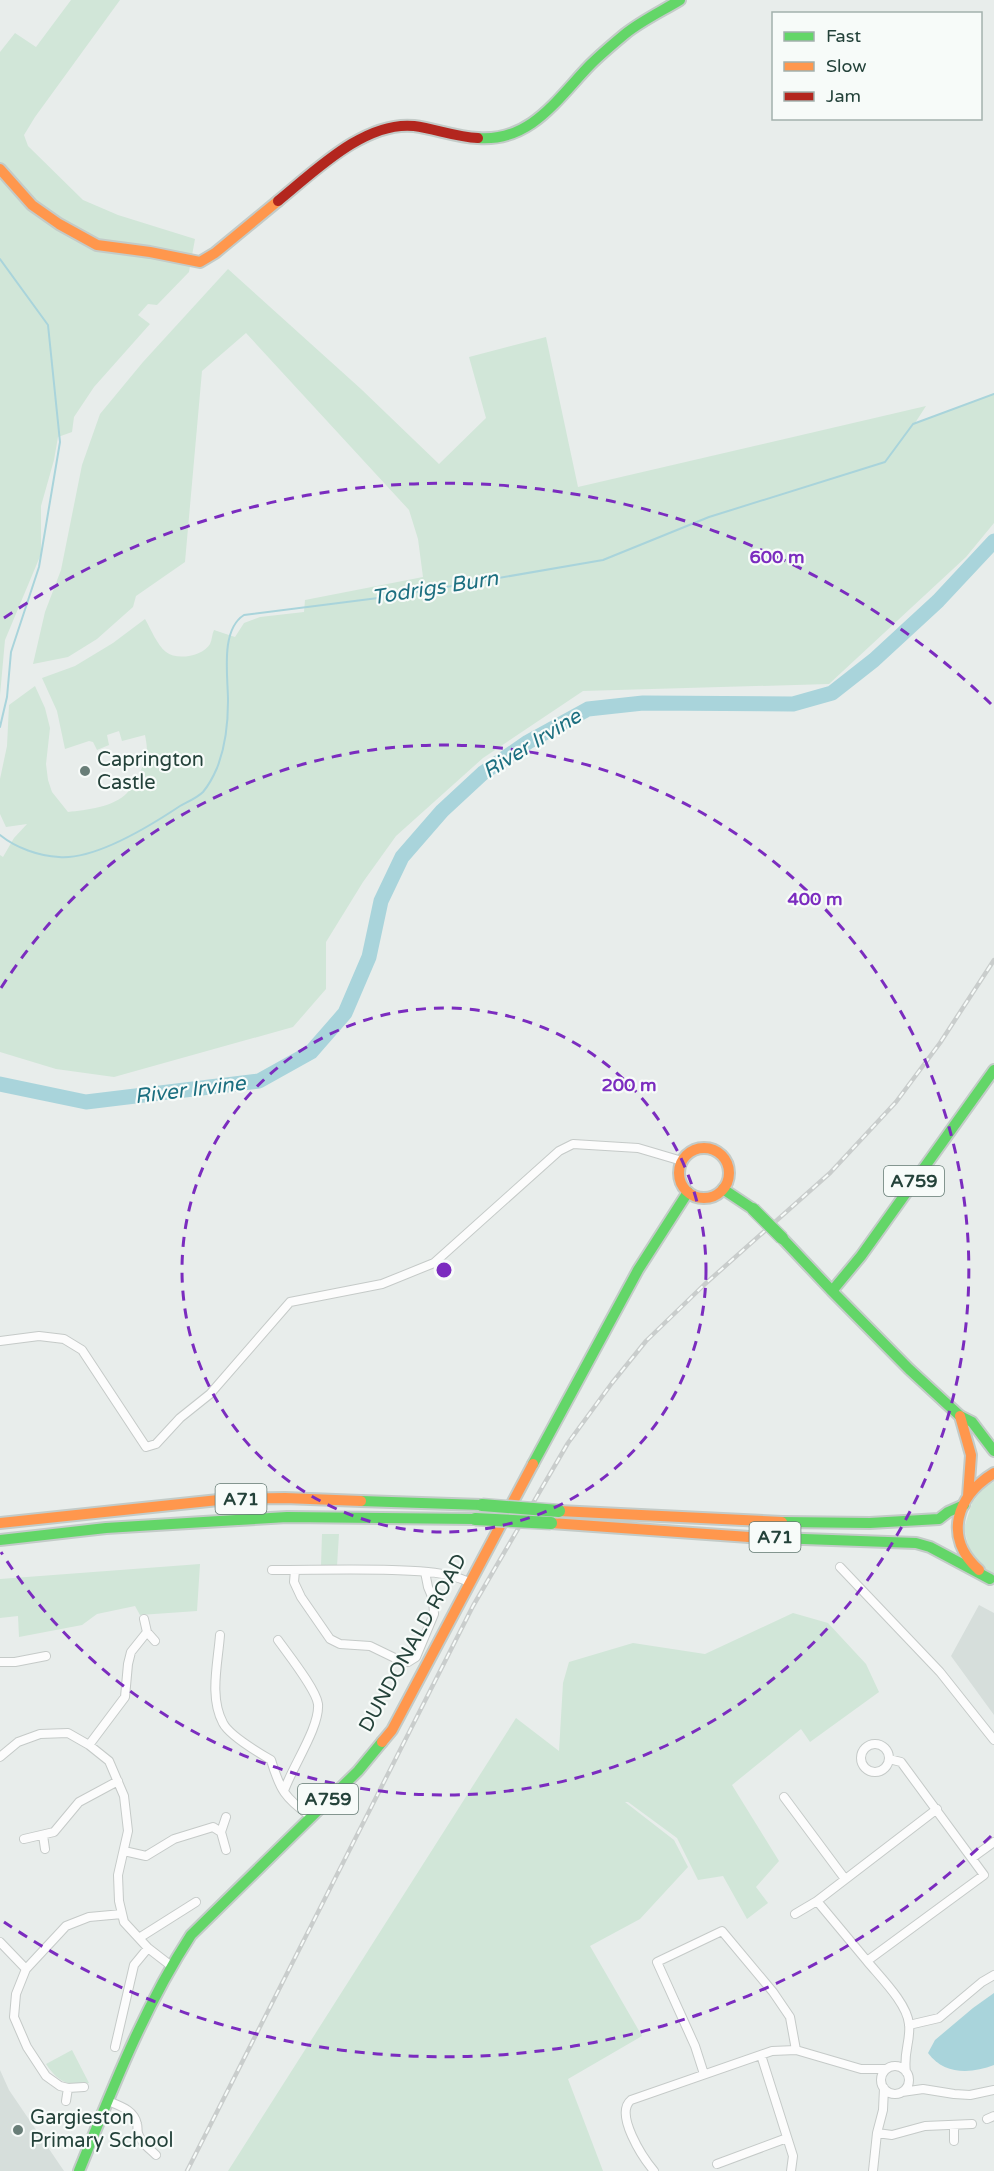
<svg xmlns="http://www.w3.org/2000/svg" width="994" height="2171" font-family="'Varela Round',sans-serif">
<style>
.built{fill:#d6dedb}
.green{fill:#d1e6d8}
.water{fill:#a9d4db}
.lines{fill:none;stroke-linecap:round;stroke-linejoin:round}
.stream{stroke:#a9d4db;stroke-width:2}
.river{stroke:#a9d4db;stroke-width:15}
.street-casing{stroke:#c5cac8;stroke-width:10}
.fast-casing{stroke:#c3cbc8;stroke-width:14}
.slow-casing{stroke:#c3cbc8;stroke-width:14}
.jam-casing{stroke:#c3cbc8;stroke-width:14}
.street{stroke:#fcfcfc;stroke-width:8}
.fast{stroke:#63d668;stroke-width:10}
.slow{stroke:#ff974d;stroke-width:10}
.jam{stroke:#b3261e;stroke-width:10}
.rail-casing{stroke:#c9cdcc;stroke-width:4.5}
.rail{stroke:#f7fbf9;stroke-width:2;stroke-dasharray:7;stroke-linecap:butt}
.fast-bridge-casing{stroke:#c3ccc9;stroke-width:15;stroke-linecap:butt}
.fast-bridge{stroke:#63d668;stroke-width:12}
.ring{fill:none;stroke:#7b2cbf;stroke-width:3;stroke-dasharray:10 8}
.poi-dot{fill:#697e78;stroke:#f7fbf9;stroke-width:2}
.labels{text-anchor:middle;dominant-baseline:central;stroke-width:4.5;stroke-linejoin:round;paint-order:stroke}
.shield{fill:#f7fbf9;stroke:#637a73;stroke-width:1.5}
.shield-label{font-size:18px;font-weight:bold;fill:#24423a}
.poi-label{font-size:20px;fill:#24423a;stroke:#f7fbf9;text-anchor:start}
.street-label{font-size:20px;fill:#24423a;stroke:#f7fbf9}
.water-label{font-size:21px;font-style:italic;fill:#1c6f80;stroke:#f7fbf9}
.centre{fill:#7b2cbf;stroke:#f7fbf9;stroke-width:3}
.ring-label{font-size:18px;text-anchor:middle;font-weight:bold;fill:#7b2cbf;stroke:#f7fbf9;stroke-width:4.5;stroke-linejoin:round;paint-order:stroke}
</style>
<rect width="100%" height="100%" fill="#e8edeb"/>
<path class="built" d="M979,1605L994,1613V1715L951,1656Z
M0,2070L9,2090L64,2171H0Z"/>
<path class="green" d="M71,0H120L35,117L24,135L28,146L83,200L118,215L195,239L189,272L157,305L148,304L138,315L150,324L94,387L74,417L72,432L58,437L54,460L41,506V554L5,640L0,695V52L15,33L36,47Z
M228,269L361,389L439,464L486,418L469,357L546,337L578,487L926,406L915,423L994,394V523L966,557L829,684L583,691L483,758L396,836L363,882L326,942V989L293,1027L114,1077L56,1069L0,1052V855L3,857L14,838L27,824L6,827L0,814V779L7,746L9,705L35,686L45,708L50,728L46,764L48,780L52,792L68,812C86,810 114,807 127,793C135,784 144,766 146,754C148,749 146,741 145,735L122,741L119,731L107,735L109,745L97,750L93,742L89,741L65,749L57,711L42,678L75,666L113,643L145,619C151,629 157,645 166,652C177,661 203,656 210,644C212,640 212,634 214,630L235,637L244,623L260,617L304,612L305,600L423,577L418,539L409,510L246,333L202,371L185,562L136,596L133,607L97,639L68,657L33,664L45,612L61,570L82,465L100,414L143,362Z
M994,1482V1575L971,1557L964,1528L972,1503L985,1486Z
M322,1534H339L337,1566H321Z
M200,1564L197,1611L140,1615L135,1606L97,1614L82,1625L19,1637L18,1616L0,1618V1579Z
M793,1613L828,1623L866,1664L879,1692L810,1742L801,1729L732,1785L779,1861L756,1887L768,1903L747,1919L723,1876L698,1880L677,1838L628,1802H625L674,1840L688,1867L640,1919L590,1946L642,2036L568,2079L603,2171H228L516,1718L559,1751L563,1683L569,1662L633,1643L705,1654Z
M72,2050L89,2083C69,2088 57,2081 46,2064Z"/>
<path class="water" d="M994,1993V2065C971,2074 944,2075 928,2053L935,2040L973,2008Z"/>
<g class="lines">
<path class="stream" d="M0,259L48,325L60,442L39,567L11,652L7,697L0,727
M0,835C16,848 39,856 59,857C95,860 150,826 180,806C187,802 197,798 203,792C208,786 214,775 217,768C225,748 228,722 228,701C228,676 220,630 244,615L394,596L603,560L709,517L885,462L913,424L994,394"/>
<path class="river" d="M0,1084L86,1102L259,1081L311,1052L345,1013L369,957L381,901L402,857L442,811L483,773L528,742L588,709L643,703L793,704L832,693L874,660L938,601L994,541"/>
<g class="street-casing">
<path id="street" d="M0,1341L39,1336L64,1339L82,1350L146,1447L156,1444L180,1418L210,1394L290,1302L382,1284L434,1263L559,1151L573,1144L638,1148L682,1161
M840,1567L940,1672L994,1740
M272,1570C312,1570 352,1569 392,1570C418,1571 445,1571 469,1582
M295,1570L294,1582L301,1597L330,1639L340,1644L370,1646L401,1661L408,1662L416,1657L434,1614L433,1599L428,1587L425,1572
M144,1619L147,1632
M220,1635C218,1663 209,1697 223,1723C229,1735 259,1753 271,1760C280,1790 285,1798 310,1816
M278,1640C287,1653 316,1689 318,1704C320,1727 292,1767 284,1791
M0,1662H15L46,1656
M861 1758a14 14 0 1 1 28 0a14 14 0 1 1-28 0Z
M89,1745L125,1697L128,1664L131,1652L147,1632L155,1641
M0,1757L18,1742L40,1734L68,1733L89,1745L109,1761L124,1796L128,1831L118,1875L119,1901L124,1922L148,1948L170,1965
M889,1759L901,1762L984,1875L867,1961L817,1901L937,1809
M784,1797L845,1879
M221,1832L226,1817
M43,1835L45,1849
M24,1839L54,1832L79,1802L118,1781
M124,1851L146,1856L174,1839L213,1827L221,1832L226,1850
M972,1858L994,1842
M795,1914L817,1901
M139,1938L196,1902
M0,1942L26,1969
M867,1961C880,1977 907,2003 909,2024C911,2041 903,2052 906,2072
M909,2025L939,2018L982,1982L994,1975
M115,2047L134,1965L148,1948
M761,2055L793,2156L791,2171
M881 2080a14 14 0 1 1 28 0a14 14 0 1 1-28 0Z
M704,2074L695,2046L657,1962L722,1931L773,1992L790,2017L796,2050
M84,2087L68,2088L60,2086L46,2076L27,2047L14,2017L16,1994L26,1969L66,1926L89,1917L122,1914
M902,2092L923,2089L954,2094L970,2095L994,2090
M66,2101L68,2088
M108,2101C120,2106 134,2110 137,2124C138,2127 137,2130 138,2133C140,2142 150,2149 156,2155
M987,2119L994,2116
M877,2133L892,2135L925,2126L972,2124
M954,2141V2125
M717,2164L787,2138
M654,2171C643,2158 614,2114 631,2100L772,2051L796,2050L861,2069H886
M873,2171L877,2133L883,2110L884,2088"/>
</g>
<g class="fast-casing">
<path id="fast" d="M478,138C531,142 557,99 590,65C601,54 613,44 625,34C641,21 662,11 680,0
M723,1189L753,1209
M782,1238L832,1291L861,1256L994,1070
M832,1291L909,1369L960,1416L972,1422L994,1451
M533,1464L638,1270L688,1192
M361,1501L482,1505
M782,1522L870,1523L939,1519L948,1512L964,1505
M749,1537L916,1543L930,1547L990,1579
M0,1540L106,1528L287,1517L475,1519
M79,2171C112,2090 143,2009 191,1935L358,1771L382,1742"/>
</g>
<g class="slow-casing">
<path id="slow" d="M0,169L32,205L59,224L97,245L150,252L200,262L215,253L278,201
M679 1173a25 25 0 1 1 50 0a25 25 0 1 1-50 0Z
M960,1416L971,1455L968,1496
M559,1511L782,1522
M0,1523L228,1499L285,1498L361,1501
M551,1523L749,1537
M979,1570C943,1538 956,1496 994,1473
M382,1742L392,1730L533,1464"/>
</g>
<g class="jam-casing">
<path id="jam" d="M278,201C314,172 364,121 414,126C436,129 456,137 478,138"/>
</g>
<use href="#street" class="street"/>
<use href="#fast" class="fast"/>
<use href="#slow" class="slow"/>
<use href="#jam" class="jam"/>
<g class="rail-casing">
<path id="rail" d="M187,2171L473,1606L568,1443L612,1383L646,1341L705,1284L830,1173L896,1102L940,1043L994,960"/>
</g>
<use href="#rail" class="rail"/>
<g class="fast-bridge-casing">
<path id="fast-bridge" d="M753,1209L782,1238
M482,1505L559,1511
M475,1519L551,1523"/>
</g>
<use href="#fast-bridge" class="fast-bridge"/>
</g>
<g class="ring">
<circle cx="444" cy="1270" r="262"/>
<path d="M1 988A525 525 0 1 1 1 1552"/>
<path d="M991 1836A787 787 0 0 1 4 1922M4 618A787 787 0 0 1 991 704"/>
</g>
<g class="poi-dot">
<circle cx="85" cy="771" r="6"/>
<circle cx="18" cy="2130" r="6"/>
</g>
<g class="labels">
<g class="shield">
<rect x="884" y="1166" width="60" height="30" rx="4.5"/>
<rect x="215.5" y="1484" width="51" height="30" rx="4.5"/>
<rect x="749.5" y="1522" width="51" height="30" rx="4.5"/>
<rect x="298" y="1784" width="60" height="30" rx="4.5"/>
</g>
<g class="shield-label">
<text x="914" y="1181">A759</text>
<text x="241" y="1499">A71</text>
<text x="775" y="1537">A71</text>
<text x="328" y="1799">A759</text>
</g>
<g class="poi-label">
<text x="97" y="760">Caprington<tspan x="97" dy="23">Castle</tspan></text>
<text x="30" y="2118">Gargieston<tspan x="30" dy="23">Primary School</tspan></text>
</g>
<g class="street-label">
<text transform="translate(413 1643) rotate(-61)">DUNDONALD ROAD</text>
</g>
<g class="water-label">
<text transform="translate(435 588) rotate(-9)">Todrigs Burn</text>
<text transform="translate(532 744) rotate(-32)">River Irvine</text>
<text transform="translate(190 1090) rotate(-7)">River Irvine</text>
</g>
</g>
<circle cx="444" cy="1270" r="9" class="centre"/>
<g class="ring-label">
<text x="777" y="563">600 m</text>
<text x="815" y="905">400 m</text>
<text x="629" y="1091">200 m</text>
</g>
<rect x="772" y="12" width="210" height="108" fill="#f7fbf9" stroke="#a3b1ad" stroke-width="1.5"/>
<rect x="784" y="32" width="30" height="9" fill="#63d668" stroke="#a3b1ad" stroke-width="1.5"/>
<text x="826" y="42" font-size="18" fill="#24423a">Fast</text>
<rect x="784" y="62" width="30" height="9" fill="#ff974d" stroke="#a3b1ad" stroke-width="1.5"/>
<text x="826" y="72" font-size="18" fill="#24423a">Slow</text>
<rect x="784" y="92" width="30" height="9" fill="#b3261e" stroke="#a3b1ad" stroke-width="1.5"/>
<text x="826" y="102" font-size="18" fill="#24423a">Jam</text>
</svg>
